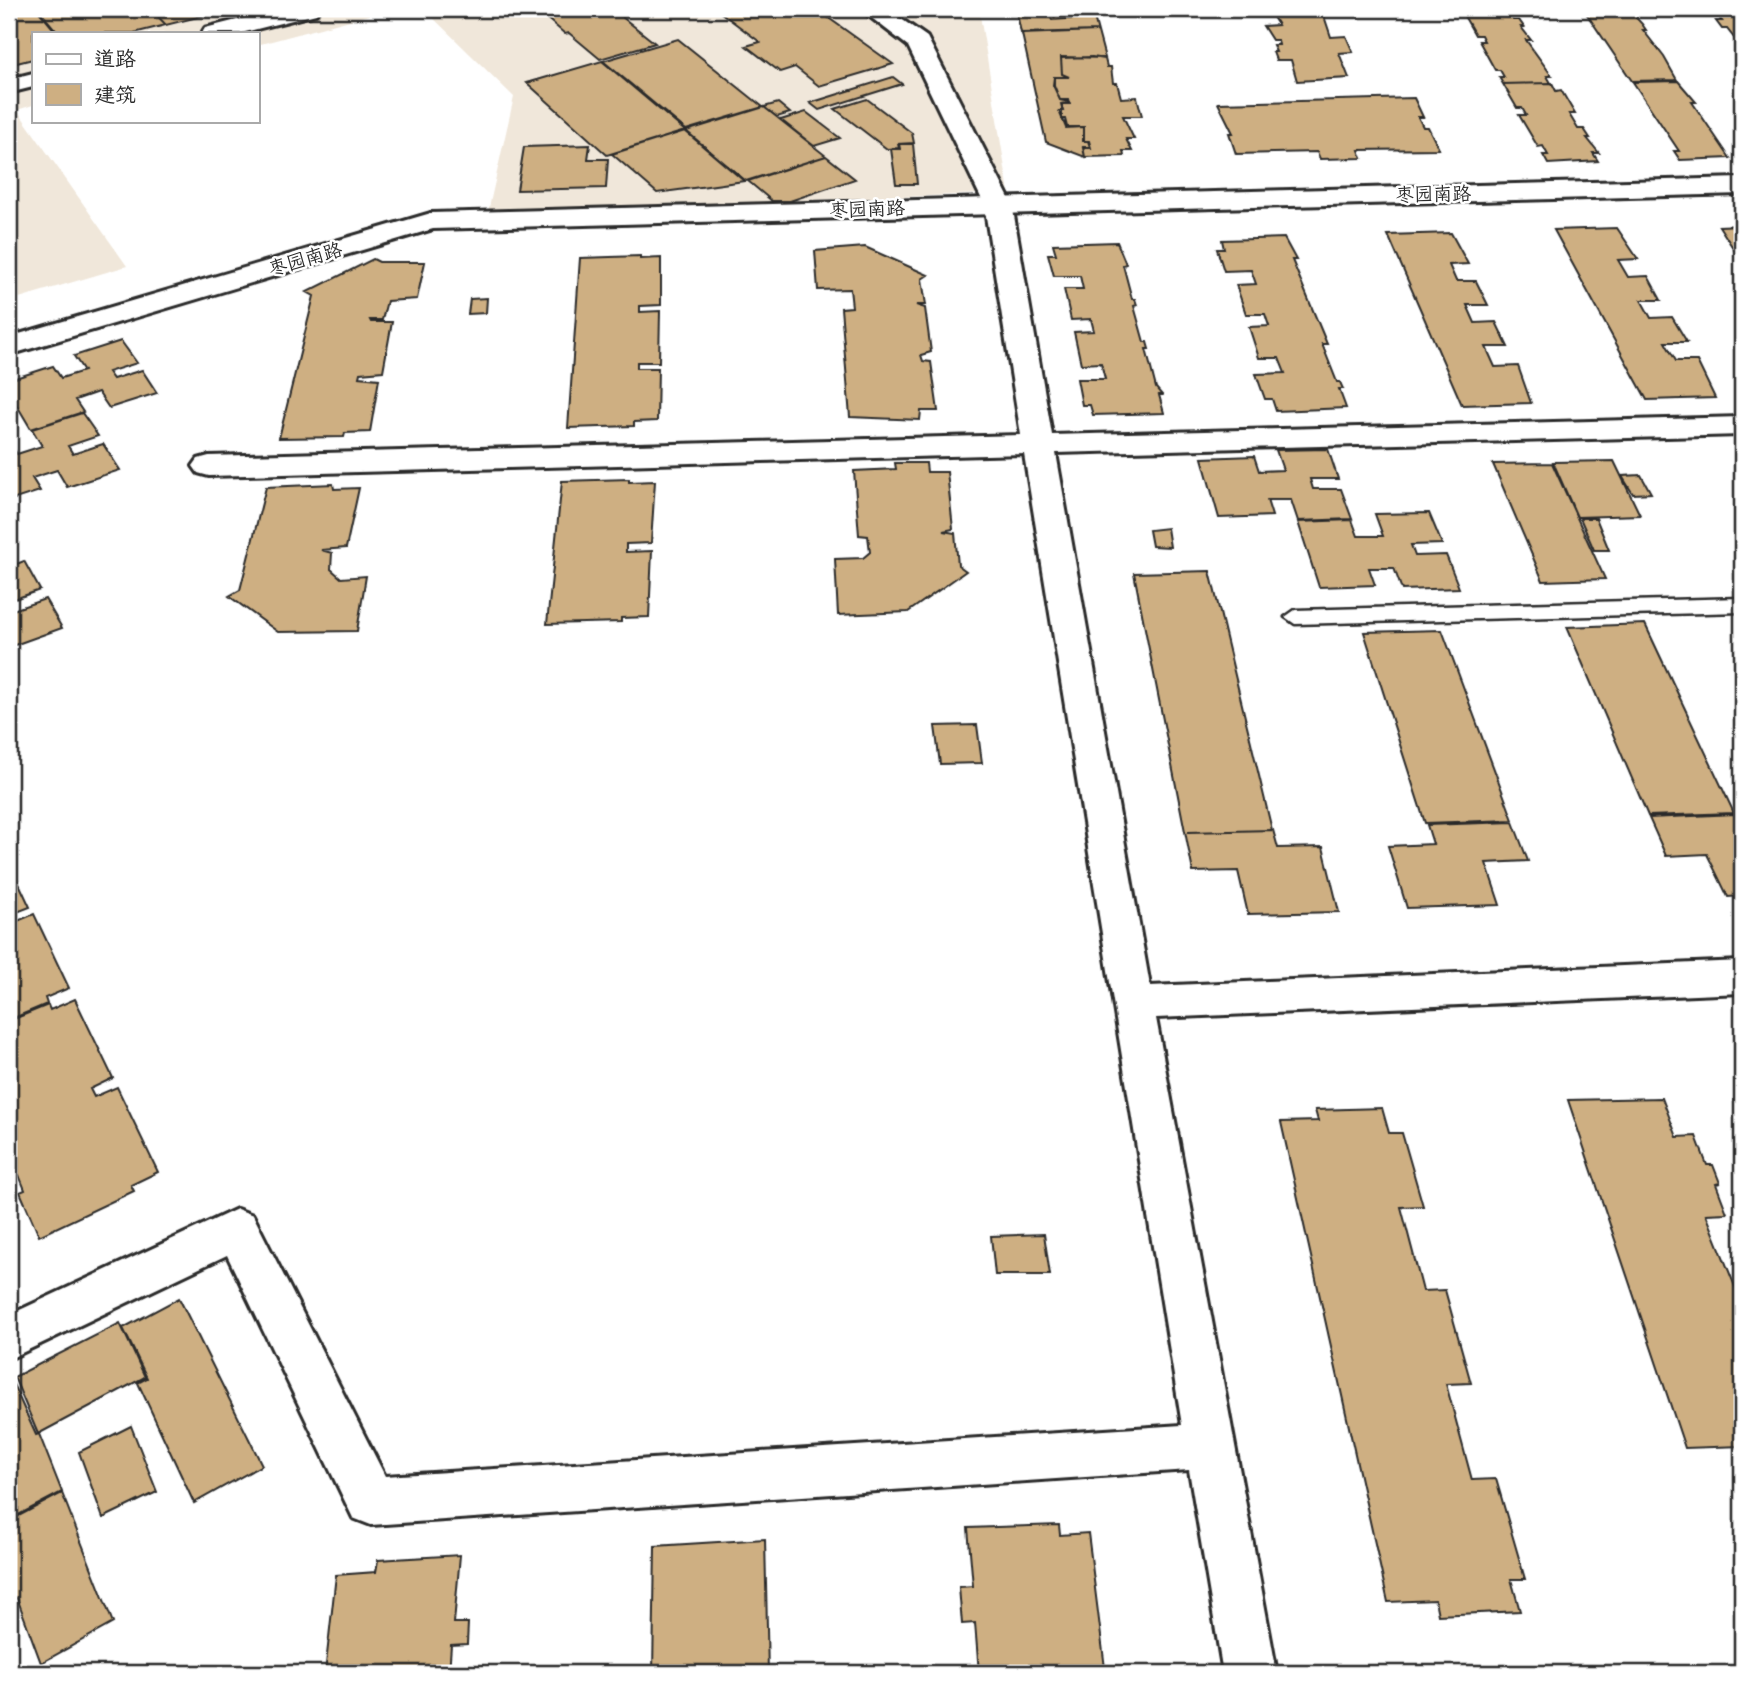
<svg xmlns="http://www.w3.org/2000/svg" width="1751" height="1682" font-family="Mali,'LXGW WenKai TC',sans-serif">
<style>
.built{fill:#f0e7da}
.building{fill:#ceaf82;stroke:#2b2b2b;stroke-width:2}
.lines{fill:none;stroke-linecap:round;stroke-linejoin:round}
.lane-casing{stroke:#2b2b2b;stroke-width:5}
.street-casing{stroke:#2b2b2b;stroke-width:6}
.secondary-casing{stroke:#2b2b2b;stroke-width:6}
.lane{fill:#fff;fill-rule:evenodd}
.street{fill:#fff;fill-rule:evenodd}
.secondary{fill:#fff;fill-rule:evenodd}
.labels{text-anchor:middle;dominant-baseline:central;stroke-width:5;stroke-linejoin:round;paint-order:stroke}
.far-street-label{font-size:19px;fill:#2b2b2b;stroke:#fff}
</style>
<rect width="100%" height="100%" fill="#fff"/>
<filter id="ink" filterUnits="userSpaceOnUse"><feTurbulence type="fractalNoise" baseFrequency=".0143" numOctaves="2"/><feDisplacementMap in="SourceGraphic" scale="14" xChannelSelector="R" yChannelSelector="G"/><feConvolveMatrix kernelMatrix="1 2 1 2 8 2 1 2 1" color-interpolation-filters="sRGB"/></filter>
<g filter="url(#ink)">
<path class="built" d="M9,9H391L257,45V33H33V105L17,110L127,266L9,301Z
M424,9H979L1009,193L488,212L514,97Z"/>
<path class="building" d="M9,9H37L57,33H33V59L9,65Z
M38,9H151L166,25L134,33H58Z
M151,9H230L166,25Z
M540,9H612L655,43L600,59L569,33L565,34L538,11Z
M716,9H816L893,64L819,86L795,67L780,72L746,46L760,42Z
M1016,9H1046L1052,20L1094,17L1105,58L1061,57L1062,74L1069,77H1054L1053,85L1060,100L1070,102L1061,104L1063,111H1059L1066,128L1083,127V141H1088L1090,147H1083L1085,157L1046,142L1022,34L1097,31L1021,33Z
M1047,9H1094L1095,10H1092L1094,17L1052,20Z
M1268,9H1318L1323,13L1331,37L1346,36L1353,52L1339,53L1349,78L1297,81L1291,60H1276L1273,52H1276L1273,45H1279L1278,40H1272L1263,26L1278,25Z
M1707,9H1742V48L1727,29H1722L1716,21H1722L1717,15H1712Z
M1584,10H1629L1642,24L1646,30H1643L1664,57L1677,80L1632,81Z
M1509,13L1513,20H1519L1524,27H1521L1531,40H1526L1552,76H1547L1551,83L1503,84L1499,77H1504L1500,70H1495L1479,41H1484L1481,35H1475L1463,14Z
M678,39L763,107L686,130L603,61Z
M1092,57L1105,59L1107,67H1111L1113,83H1117L1121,98L1137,97L1142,116H1123L1134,139H1126L1132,151H1123L1124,156L1085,157L1083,148H1091L1089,141H1084V127H1067L1065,119H1062V104H1070L1069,100H1060L1054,85V77H1069L1062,74L1061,58Z
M602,61L685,131L607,155L527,83Z
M893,77L902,84L819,110L810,103Z
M1678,81L1696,102H1692L1730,158L1680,160L1674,151H1679L1633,82Z
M1552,83L1556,91L1561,90L1575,114H1569L1578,129H1584L1590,138H1587L1599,153H1593L1598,161L1548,164L1543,155H1548L1543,146L1538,147L1519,115H1526L1522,108H1517L1503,84Z
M1414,98L1423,117H1418L1423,127H1428L1439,149L1359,150L1362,158L1320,159L1317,152L1236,154L1229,133H1233L1218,103Z
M867,99L912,133L914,143L898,144L899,148L887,149L835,109Z
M778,103L790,113L777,117L764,107Z
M764,107L826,156L746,181L686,131Z
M806,112L840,138L814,146L781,120Z
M685,131L744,181L657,193L612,154Z
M899,144H913L917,184H896L891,149H900Z
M590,145L588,159H608L606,188L517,190L524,147Z
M826,156L855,179L790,201H772L748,181Z
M1742,225V262L1719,226Z
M1617,228L1638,259L1618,260L1628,277L1648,276L1661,300H1641L1651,318L1672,317L1687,342H1665L1676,361H1697L1715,398L1647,400L1554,230Z
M1451,233L1468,264L1449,265L1456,281H1476L1488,305H1467L1475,323L1496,322L1508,347H1486L1495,367L1518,366L1531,403L1462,405L1388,235Z
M1284,238L1296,260H1292L1327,344H1322L1337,382H1340L1343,389H1339L1346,408L1276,411L1272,399H1265L1256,374L1285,373L1279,358H1259L1249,327L1269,326L1265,314H1246L1236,285L1256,284L1251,270L1224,271L1217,249H1224L1222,240Z
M1117,242L1126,264L1123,265L1132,299H1135L1137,305L1134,306L1144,342H1147L1149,349H1146L1156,388L1162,395H1159L1164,413L1093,415L1090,405H1082L1077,379H1105L1101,363L1081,364L1074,332L1094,331L1091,319L1071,320L1064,289H1083L1080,276H1054L1048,254H1056L1053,244Z
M865,247L928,275L922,279L926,305H916L925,308L931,352L921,355L923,361L931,362L938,411H921L920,420L850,417L841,308L852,307L850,289L818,290L815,251Z
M640,256V259L661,258V305L640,306V312L660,311L659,362H637V368H658L657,421L634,422V426L568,428L580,258Z
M373,259L379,262H425L417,299L387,301L382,320H370L371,322H392L383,371L360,373L359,377L379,379L370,432L345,433L344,437L279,438L314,296L307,292Z
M487,298L486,313L468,314L470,299Z
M121,341L137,363L108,372L113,379L142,370L157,393L109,408L98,392L75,400L83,412L31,429L9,392V380L53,366L61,378L84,371L74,356Z
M82,413L98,436L68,446L73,454L103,444L120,470L67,487L57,470L32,478L40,491L9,501V441L17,454L42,446L32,429Z
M1328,449L1338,479H1310L1313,489H1341L1352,519L1298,521L1291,500H1267L1272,516L1219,518L1202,458L1254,456L1259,471L1283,470L1276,450Z
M1614,461L1640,515L1577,517L1553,462Z
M895,463H926L927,472H947L953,529L943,531L955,533L958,565L966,571L908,612L838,615L835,559L863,558L870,552L868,536L859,535L854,471L896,469Z
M1552,463L1605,579L1543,581L1493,464Z
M1641,475L1651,493L1633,494L1622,476Z
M629,479V482L655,481L651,543L626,544V552L652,551L649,617L621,618V622L547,624L562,481Z
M333,484L334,489L359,488L346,548L321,550L332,553L331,569L341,578L366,576L357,631L278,632L229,596L240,590L266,487Z
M1429,513L1442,544L1411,545L1415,556L1446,555L1459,588L1402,590L1394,568H1369L1375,585L1319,587L1298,522L1352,520L1358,536H1383L1375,514Z
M1580,518H1596L1609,550H1594Z
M1167,528L1170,547L1152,546L1149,530Z
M24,561L40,590L9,601V567Z
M1210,571L1272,830L1188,832L1273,830L1278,848L1323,847L1339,912L1248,914L1238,871L1193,872L1134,573Z
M45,599L62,628L9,647V602L13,610Z
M1645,624L1734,813L1648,816L1567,627Z
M1442,630L1513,820L1425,823L1364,632Z
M977,725L982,763L940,764L935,726Z
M1736,814L1742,827V896L1728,897L1707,854L1666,856L1649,818Z
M1513,822L1528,861L1486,863L1500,905L1407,908L1388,846L1433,844L1427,825Z
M9,862L30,907L9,915L13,923L34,914L69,988L45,998L47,1004L9,1020Z
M75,999L113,1078L90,1089L94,1097L117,1087L158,1172L131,1185L134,1191L39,1236L20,1192L25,1190L19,1175L14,1177L9,1165V1021L48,1005L50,1010Z
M1662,1098L1677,1137L1696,1136L1707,1165H1713L1720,1183L1716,1184L1727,1213L1706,1214L1742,1304V1446L1685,1448L1568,1100Z
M1382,1108L1389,1133H1402L1423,1206L1401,1207L1423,1291L1445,1290L1471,1383L1446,1384L1472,1480L1496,1479L1525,1579H1511L1520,1611L1438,1615L1435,1600L1388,1602L1281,1122L1318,1121L1315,1110Z
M1044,1234L1050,1275H995L991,1236Z
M179,1298L262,1465L194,1503L138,1383L147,1378L123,1328Z
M120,1323L145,1377L38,1434L14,1377Z
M12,1382L36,1435L39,1434L62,1492L9,1520V1383Z
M131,1426L157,1492L103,1518L79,1452Z
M62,1493L113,1623L41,1663L17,1598L10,1602L9,1599V1521Z
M1059,1525L1060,1535L1088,1533L1105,1668H1123V1673H979L975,1623L962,1624L959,1587L973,1586L968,1528Z
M765,1539L768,1673H653L655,1546Z
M460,1555L454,1623H468L467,1644L451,1645L449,1673H325L336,1575L376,1572L378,1560Z"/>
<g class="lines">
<g class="lane-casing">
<path id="lane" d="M1742,598V612L1295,624L1285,617L1295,610Z"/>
</g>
<g class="street-casing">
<path id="street" d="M281,9H320L316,14L241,33H202L205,28Z
M860,9H887L927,37L1012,204L1052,435L1742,417V435L1056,453L1150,986L1742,961V993L1156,1018L1277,1673H1223L1189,1470L371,1525L353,1518L227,1255L9,1359V1315L237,1209L253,1215L385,1476L1182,1425L1024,454L209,476L198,473L193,466L198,459L209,456L1021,435L984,204L908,46Z
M33,73V87L9,93V79Z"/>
</g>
<g class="secondary-casing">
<path id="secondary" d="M1742,178V194L433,229L9,355V337L431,213Z"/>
</g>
<use href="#lane" class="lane"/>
<use href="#street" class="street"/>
<use href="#secondary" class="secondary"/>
</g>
</g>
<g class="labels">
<g class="far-street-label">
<text transform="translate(1433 193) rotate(-1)">枣园南路</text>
<text transform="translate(867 208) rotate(-2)">枣园南路</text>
<text transform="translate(305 258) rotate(-16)">枣园南路</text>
</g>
</g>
<rect width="1751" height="1682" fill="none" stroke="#fff" stroke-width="35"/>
<rect x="18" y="18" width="1716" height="1647" fill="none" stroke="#2b2b2b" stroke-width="2.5" filter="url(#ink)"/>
<rect x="32" y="32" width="228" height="91" fill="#ffffff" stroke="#aaaaaa" stroke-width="2"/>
<rect x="46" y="54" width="35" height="10" fill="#ffffff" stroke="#aaaaaa" stroke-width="2"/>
<text x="94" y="66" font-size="21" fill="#2b2b2b">道路</text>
<rect x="46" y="84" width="35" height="21" fill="#ceaf82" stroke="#aaaaaa" stroke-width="2"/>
<text x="94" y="102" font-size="21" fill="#2b2b2b">建筑</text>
</svg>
